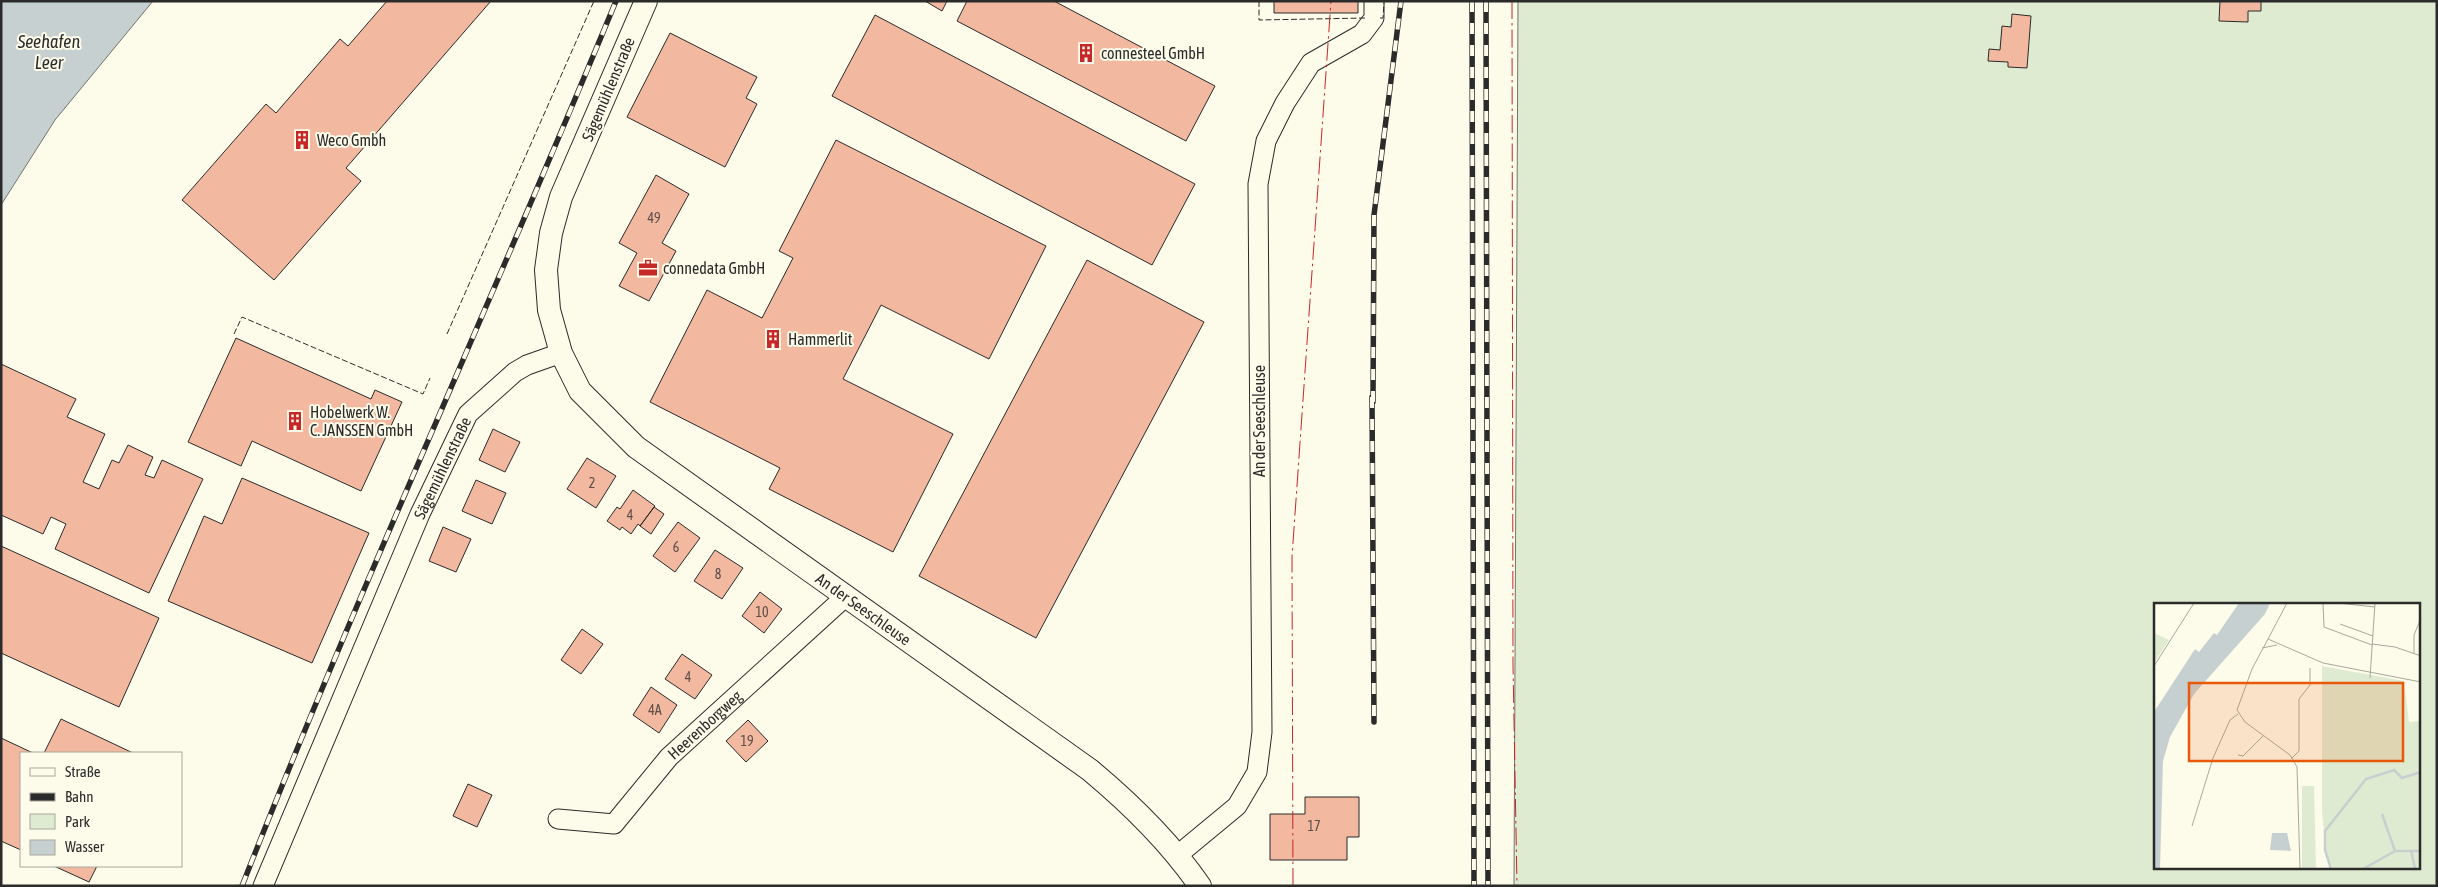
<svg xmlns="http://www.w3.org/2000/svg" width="2438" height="887" font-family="'Asap Condensed',sans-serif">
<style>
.green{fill:#deebd1;stroke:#74746e;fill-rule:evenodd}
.water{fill:#c7d0d0;stroke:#74746e}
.building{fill:#f2b8a0;stroke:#2b2b2b}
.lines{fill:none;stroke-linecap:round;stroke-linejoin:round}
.minor-casing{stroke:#2b2b2b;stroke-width:21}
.tertiary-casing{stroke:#2b2b2b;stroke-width:24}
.minor{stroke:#fdfbea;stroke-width:19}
.tertiary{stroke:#fdfbea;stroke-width:22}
.rail-casing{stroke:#2b2b2b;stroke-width:5.5}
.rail{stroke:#fdfbea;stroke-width:4;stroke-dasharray:11;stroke-linecap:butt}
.fence{stroke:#2b2b2b;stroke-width:1;stroke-dasharray:6 2.5;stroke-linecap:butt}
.power{stroke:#c62828;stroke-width:1;stroke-dasharray:18 4 2.5 4;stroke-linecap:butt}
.labels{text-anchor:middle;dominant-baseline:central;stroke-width:4;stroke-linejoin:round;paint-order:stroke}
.number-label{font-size:14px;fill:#5d4e48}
.poi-label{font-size:16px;fill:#2b2b2b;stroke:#fdfbea;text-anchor:start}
.street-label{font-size:16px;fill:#2b2b2b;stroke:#fdfbea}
.water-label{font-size:18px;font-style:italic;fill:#2b2b2b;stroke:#fdfbea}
.inset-river{fill:none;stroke:#c7d0d0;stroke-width:2.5}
.inset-road{fill:none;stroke:#a9a89e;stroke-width:1}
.view{fill:#e8590c;fill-opacity:0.15;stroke:#e8590c;stroke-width:2.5}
.inset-edge{fill:none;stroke:#2b2b2b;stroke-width:2.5}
</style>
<rect width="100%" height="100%" fill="#fdfbea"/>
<path class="green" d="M1518,1H2437V886H1514ZM2156,604H2419V868H2156Z"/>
<path class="water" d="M1,1H153L55,120L1,205Z"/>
<path class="building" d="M387,1H491L346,168L361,181L274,280L182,200L266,104L276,113L340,39L348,46Z
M925,1H947L942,11Z
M967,1H1054L1215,86L1186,141L957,21Z
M1274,1H1358V13H1274Z
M2220,1H2261V11H2248V22L2219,21Z
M2012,14L2031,16L2027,68L2008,67V62L1988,61L1989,49L2000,50L2002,26L2011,27Z
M875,15L1195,184L1152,265L832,96Z
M670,33L757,77L746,98L757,104L725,167L627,117Z
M836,140L1046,246L989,359L881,305L843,379L953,434L893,552L769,489L780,468L650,402L707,290L762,318L793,258L779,251Z
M656,175L689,194L662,243L676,251L649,301L619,286L637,253L619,243Z
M1087,260L1204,322L1036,638L919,576Z
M236,338L371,399L375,390L402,402L361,491L252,441L241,466L188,442Z
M1,364L76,399L67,417L105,434L83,482L99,489L112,460L119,463L128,445L153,457L145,475L154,478L162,460L203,479L149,593L55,549L66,524L51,517L43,534L1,515Z
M493,429L520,442L505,472L479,460Z
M587,458L616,476L596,508L567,489Z
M242,478L369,533L312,663L168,601L204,516L222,524Z
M476,480L506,493L492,524L462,511Z
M633,490L655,506L640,526L638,524L631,534L622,527L620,530L607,521L617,507L620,509Z
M654,507L664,514L651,534L640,526Z
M678,522L700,538L675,572L653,556Z
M443,527L471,539L456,572L429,561Z
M1,546L159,618L119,707L1,653Z
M715,550L743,568L722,599L694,581Z
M760,592L782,609L764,633L742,616Z
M582,629L603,644L581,674L561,660Z
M682,654L712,675L695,699L665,679Z
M651,687L677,705L659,733L633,715Z
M61,719L133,753H44Z
M748,720L768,741L746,762L726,741Z
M1,738L33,753H21V850L1,841Z
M468,784L492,795L477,827L453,816Z
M1305,797H1359V837H1347V860H1270V814H1305Z
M54,866H97L89,882Z"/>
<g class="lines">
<g class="minor-casing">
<g id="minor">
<path id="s1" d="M558,819L614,824L669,757L845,597"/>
<path d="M1179,854L1237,806L1257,772L1262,732L1258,184L1266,141L1285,103L1311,63L1362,34L1374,18V1"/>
<path id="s2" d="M263,886L420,514L468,414L515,372L527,365L561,353"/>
</g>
</g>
<g class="tertiary-casing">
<g id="tertiary">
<path id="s3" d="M646,1L561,197L551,233L546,270L549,310L561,353L580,391L636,447L1090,770C1132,805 1169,841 1200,886"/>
</g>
</g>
<use href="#minor" class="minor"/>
<use href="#tertiary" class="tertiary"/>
<g class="rail-casing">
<path id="rail" d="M1472,1L1474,886
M1486,1L1488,886
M1372,397L1374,722
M1373,402L1374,215L1401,1
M242,886C359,588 494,297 616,1"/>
</g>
<use href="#rail" class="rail"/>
<path class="fence" d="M1259,1V20L1365,18
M1380,18H1383L1384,3
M234,334L242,317L423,394L430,378
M447,334L594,1"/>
<path class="power" d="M1512,1L1513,665L1517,886
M1293,886L1292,557L1331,1"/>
</g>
<defs>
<g id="building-bare" transform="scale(1.5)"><path d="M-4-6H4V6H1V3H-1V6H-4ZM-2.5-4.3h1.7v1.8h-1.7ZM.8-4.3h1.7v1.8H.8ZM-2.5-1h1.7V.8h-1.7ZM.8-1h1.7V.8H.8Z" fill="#c62828" stroke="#fdfbea" stroke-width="2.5" paint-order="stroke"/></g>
<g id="office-bare" transform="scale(1.5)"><path d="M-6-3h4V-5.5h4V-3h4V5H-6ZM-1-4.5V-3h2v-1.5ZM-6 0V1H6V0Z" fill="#c62828" stroke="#fdfbea" stroke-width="2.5" paint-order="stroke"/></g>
</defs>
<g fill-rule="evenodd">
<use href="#building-bare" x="1086" y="53"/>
<use href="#building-bare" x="302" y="140"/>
<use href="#office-bare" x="648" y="268"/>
<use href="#building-bare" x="773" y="339"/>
<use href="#building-bare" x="295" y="421"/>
</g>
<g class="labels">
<g class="number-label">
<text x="654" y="218">49</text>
<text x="592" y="483">2</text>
<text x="630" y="515">4</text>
<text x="676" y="547">6</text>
<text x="718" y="574">8</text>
<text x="762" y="612">10</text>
<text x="688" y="677">4</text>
<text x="655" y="710">4A</text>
<text x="747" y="741">19</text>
<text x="1314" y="826">17</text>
</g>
<g class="poi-label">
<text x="1101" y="53">connesteel GmbH</text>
<text x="317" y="140">Weco Gmbh</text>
<text x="663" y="268">connedata GmbH</text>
<text x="788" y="339">Hammerlit</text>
<text x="310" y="412">Hobelwerk W.<tspan x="310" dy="18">C. JANSSEN GmbH</tspan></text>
</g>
<g class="street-label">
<text transform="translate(608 89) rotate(-67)">Sägemühlenstraße</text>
<text transform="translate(1259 421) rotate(-90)">An der Seeschleuse</text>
<text stroke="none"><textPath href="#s2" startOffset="455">Sägemühlenstraße</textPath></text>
<text stroke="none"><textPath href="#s3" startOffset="774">An der Seeschleuse</textPath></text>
<text stroke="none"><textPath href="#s1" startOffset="191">Heerenborgweg</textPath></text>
</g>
<g class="water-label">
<text x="49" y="41">Seehafen<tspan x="49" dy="21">Leer</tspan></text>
</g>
</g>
<g transform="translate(2154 603)">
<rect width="266" height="266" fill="#fdfbea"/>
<path d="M0,30L15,37L0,60ZM168,63L250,78L255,119L266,118V266H179L172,250L168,209ZM148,183H160L162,266H148Z" fill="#deebd1"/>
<path d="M85,0H116L111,11L40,91L16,134L9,158L6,266H0V109L41,46L45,49L60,30L63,32ZM118,230H133L137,248L116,247Z" fill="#c7d0d0"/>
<path class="inset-river" d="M257,247L261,266M241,248H267M177,266L171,247V228L212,176L240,167L248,175L267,169M209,266L241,248L228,211"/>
<path class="inset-road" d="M133,0L114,36L169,60L267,79M169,0L170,24L218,42M184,0L221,4M186,21L219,33M114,36L98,66L83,107L91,119L136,152L143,164L146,266M218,41L241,44L267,53M108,45L123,42M260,50V32L267,15M0,63L40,0M216,75L221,0M84,152L89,153L109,133M138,155L145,148V96L156,82V65M38,223L59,155L76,117L84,111"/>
<path class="view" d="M35,80H249V158H35Z"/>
<rect width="266" height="266" class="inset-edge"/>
</g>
<rect width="2438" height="887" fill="none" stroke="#2b2b2b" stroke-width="5"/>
<rect x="20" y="752" width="162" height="115" fill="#fdfbea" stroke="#a9a89e"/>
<rect x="30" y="768" width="25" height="8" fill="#fdfbea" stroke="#a9a89e"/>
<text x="65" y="777" font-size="15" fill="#2b2b2b">Straße</text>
<rect x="30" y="793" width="25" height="8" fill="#2b2b2b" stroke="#a9a89e"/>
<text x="65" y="802" font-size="15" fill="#2b2b2b">Bahn</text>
<rect x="30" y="814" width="25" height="15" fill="#deebd1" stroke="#a9a89e"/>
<text x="65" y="827" font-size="15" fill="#2b2b2b">Park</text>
<rect x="30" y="840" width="25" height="15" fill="#c7d0d0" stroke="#a9a89e"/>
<text x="65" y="852" font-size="15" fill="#2b2b2b">Wasser</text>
</svg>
